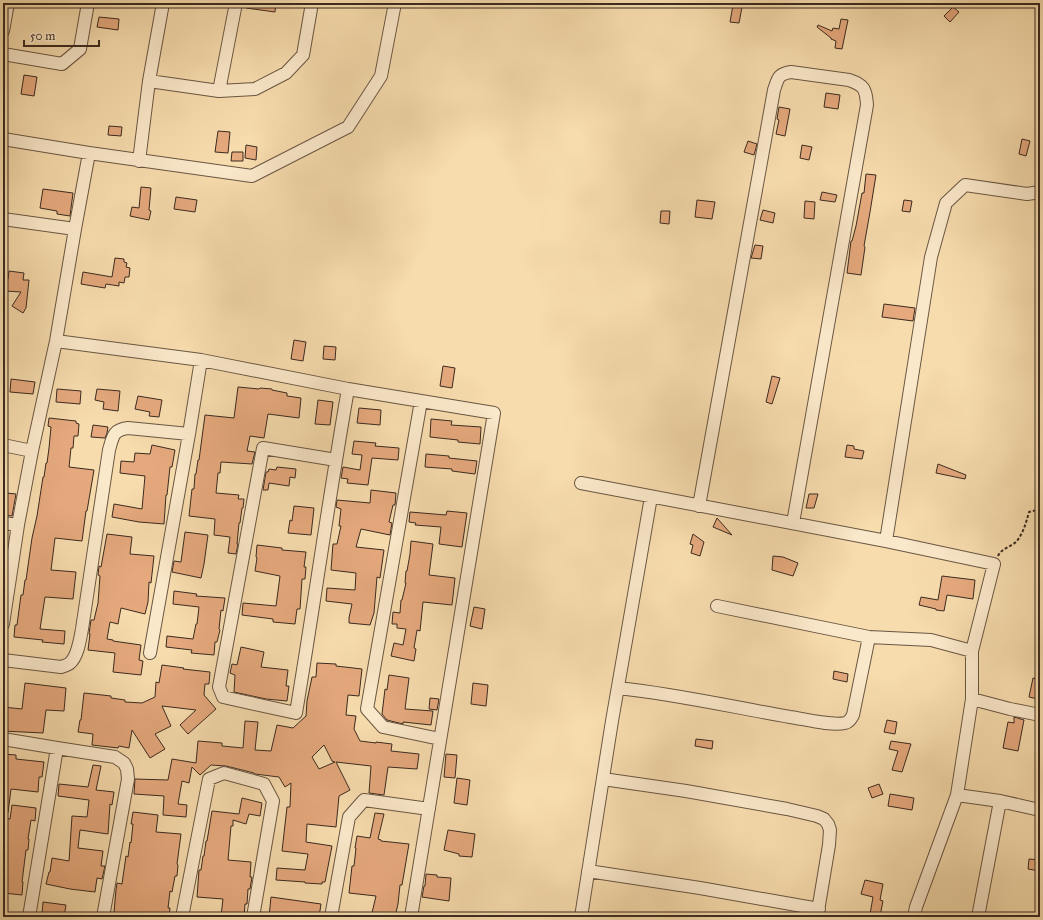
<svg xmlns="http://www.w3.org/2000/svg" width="1043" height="920" font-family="'IM FELL Great Primer',serif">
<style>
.building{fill:#e5a97d;stroke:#3b2a20;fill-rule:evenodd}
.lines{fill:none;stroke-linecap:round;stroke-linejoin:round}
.minor-casing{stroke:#6a5643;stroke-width:14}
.path{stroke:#3b2a20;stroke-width:2;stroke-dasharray:3 2;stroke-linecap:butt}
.minor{stroke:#fae8ca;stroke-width:12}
</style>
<rect width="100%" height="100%" fill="#f7dcad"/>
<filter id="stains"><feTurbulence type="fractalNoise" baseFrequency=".005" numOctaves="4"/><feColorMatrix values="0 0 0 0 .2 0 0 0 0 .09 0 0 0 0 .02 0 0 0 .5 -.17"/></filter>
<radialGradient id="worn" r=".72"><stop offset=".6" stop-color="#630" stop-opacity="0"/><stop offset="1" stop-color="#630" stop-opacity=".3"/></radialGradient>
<path class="building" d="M246,3H276L275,12L246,8Z
M733,5L742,7L739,23L730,22Z
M953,7L959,12L950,22L944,16Z
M99,17L119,19L118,30L97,27Z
M841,19L848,20L842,49L835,48L836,41L831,39V38L817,27L818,25L832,31L833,28L839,29Z
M24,75L37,77L34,96L21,94Z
M826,93L840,95L838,109L824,107Z
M779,107L790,109L785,136L776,134L779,120L777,119Z
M109,126L122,127L121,136L108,135Z
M218,131L230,132L228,153L215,152Z
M1022,139L1030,141L1026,156L1019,154Z
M748,141L757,144L754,155L744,152Z
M246,145L257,147L256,160L245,158Z
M802,145L812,147L809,160L800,158Z
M232,152H243V161H231Z
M866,174L876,175L870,212L864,246L865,247L861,275L847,273L851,241H852L856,226L862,193H864Z
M141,187L151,188L149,210L151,211L149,220L130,216L132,207L139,208Z
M43,189L73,193L70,216L57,214V211L40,208Z
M822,192L837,195L835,202L820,200Z
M176,197L197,200L195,212L174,209Z
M697,200L715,202L712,219L695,217Z
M904,200L912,201L910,212L902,211Z
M805,201L815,202L814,219L804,218Z
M763,210L775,213L773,223L760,220Z
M661,211H670L669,224L660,223Z
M755,245L763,246L761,259L751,258Z
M115,258L124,259V262L127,263L126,267L130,268L129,277H125L124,283L119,282V286L106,284L105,288L81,284L83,272L112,277Z
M9,271L24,273L23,280H29L26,308L23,313L12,306L21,292L5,291V279H8Z
M884,304L915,308L913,321L882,317Z
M294,340L306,342L303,361L291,359Z
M324,346L336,347L335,360L323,359Z
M443,366L455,368L452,388L440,386Z
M772,376L780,378L772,404L766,402Z
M11,379L35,382L33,394L10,392Z
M238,387L259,389L260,388L272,389V390L287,393V396L301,398L299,418L268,414L264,438L250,436L247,451L255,452L252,464L221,462L220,473H218L216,493L239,495L238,499H244L243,508H242L240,523H239L237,544H238L236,554L228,553L230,537L214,535L215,519L189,516L192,489H194L195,474H196L198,460H199L205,415L234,418Z
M57,389L81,391L80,404L56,402Z
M97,389L120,391L118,411L103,409L104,402L95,400Z
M138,396L162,400L159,417L149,416L150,412L135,409Z
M318,400L333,402L330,425L315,424Z
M359,408L381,410L380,425L357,423Z
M49,418L76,421V423L79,424L78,436H74L73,448H71L69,467L94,470L87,511H86L82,541L55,538L51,570L76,572L73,599L45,597L40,629L65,631L64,644L42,642L43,640L14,637L15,625H17L21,595H23L25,580H26L32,538L37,516L43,477H44L46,463H47L49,448L51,427L48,426Z
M431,419L452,421L451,425L481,427L480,444L458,442V440L430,437Z
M93,425L108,427L107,433L105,438L91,437Z
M354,441L376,443L375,446L399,448L398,460L372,458L368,485L347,483L348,479L341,478L343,467L360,470L362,455L352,454Z
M152,445L175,450L172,467H170L167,495H166L164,524L139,522L112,517L114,504L142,509L145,476L120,473L121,461L134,462L135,453L150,454Z
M847,445L854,446V449L864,451L862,459L845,457Z
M426,454L449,456V458L477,461L475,474L452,471V469L425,467Z
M938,464L966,475L965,479L936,473Z
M277,467L296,469L295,478L290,477L289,486L269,483L268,490H263L266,472H268L269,469L276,470Z
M371,490L396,493L395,505H393L389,522L392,523L390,535L361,529L356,547L384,550L380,578L377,577L374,613L370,625L349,623V618L352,604L326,601L327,588L355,590L356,573L331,570L333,544H337L341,526H339L341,509L336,507L337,500L370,503Z
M6,493L16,494L12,516L3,515Z
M809,494H818L814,508H806Z
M294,506L314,508L311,535L288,533L290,520L292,521Z
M447,511L467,513L462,547L439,544L441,527L415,525L416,523L409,522L410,512L446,515Z
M717,518L732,535L713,527Z
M185,532L208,535L204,564L201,578L172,572L174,561L181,562Z
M107,534L132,537L130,554L154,556L151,583L149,582L148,602L145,614L121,608L118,624L110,622L107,639L113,640V641L141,645L139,660L143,661L141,675L113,672L115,653L88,650L90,634H89L91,620H94L98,603L100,576L98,575L99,566L101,567Z
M693,534L704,542L700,556L691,553L693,545L690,544Z
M411,541L433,544L429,575L455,578L452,605L423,602L420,631L417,630L414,648L416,649L414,661L391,656L394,643L403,645L406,629L397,628V624H392L393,612L400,613L401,600H402L406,583H405L406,571H407L410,554Z
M257,545L282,548V550L306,552L304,567H306L305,579H302L300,609H297L295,624L273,622V619L242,615L243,603L276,606L280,576L255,571L257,558L256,557Z
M773,556L783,557L798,563L793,576L772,570Z
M942,576L975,580L973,599L947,595L944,611L936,610V609L919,605L921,597L938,600Z
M174,591L197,594L196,596L225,598L223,611L221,610L219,629L220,630L217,642H215L214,655L191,653L192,650L166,647L167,636L193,639L196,624H197L199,607L173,604Z
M474,607L485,609L482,629L470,626Z
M241,647L264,652L261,667L288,670L286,686H289L287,701L266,699L234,692L235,675L230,673L232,664L237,665Z
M317,663L336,664V666L362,669L359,696L348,695L346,715L356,716L354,729L360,741L376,743V742L392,744L391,751L419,754L417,769L388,767L384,795L369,793L371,766L336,762L350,790L339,796L336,827L307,824L306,842L332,846L325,882H322V884L305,883V882L276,880L277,868L305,870L308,854L282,851L287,807H290L291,783L285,787L279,777L255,774L254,773L226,766L211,765L200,775L192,767L189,783L182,781L178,804L187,805L186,817L163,815L164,796L134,794L135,779L168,780L172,759L196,763L198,741L222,743V746L243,748L245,721L258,722L255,750L271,751L277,725L293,728L306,716L307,701L312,677H316ZM324,745L332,761L335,762L319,769L312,757Z
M162,665L184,668L183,669L210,672L209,684H205L204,695L216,709L188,734L180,725L196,710L162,706L171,726L155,734L165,749L150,758L132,730L129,748L119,746L118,748L92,745L93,734L78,732L80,720H81L84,693L111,696V698L125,700V702L142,703L155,697L156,682L159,683Z
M834,671L848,674L847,682L833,679Z
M389,675L409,678L405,709L433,711L431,725L403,722V724L387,720L382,714L385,689L387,690Z
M1033,678L1040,680V689L1038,699L1029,697Z
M25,683L66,688L64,711L46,710L43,733L3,731V707L22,709Z
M473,683L488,685L486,706L471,704Z
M430,698L439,699L437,710L429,709Z
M1014,717L1024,720L1018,751L1003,748L1008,722L1014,723Z
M887,720L897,722L895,734L884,732Z
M696,739L713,741L712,749L695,746Z
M891,741L911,744L902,772L892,770L898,751L889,749Z
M3,754L16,755V759L44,762L42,777H39L38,792L11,789L8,813H3Z
M446,754L457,755L455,778L444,777Z
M93,765L101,766L96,790L114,792L112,805L110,804L108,834L80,830L78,848L103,851L101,866H105L102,879L97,878L95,892L70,889L46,884L49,872H50L52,858L69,861L72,816L87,817L89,800L58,796L59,784L88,787Z
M457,778L470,780L467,805L454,803Z
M879,784L883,794L872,798L868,788Z
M890,794L914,798L912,810L888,806Z
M242,798L262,803L260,816L249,814L246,824L233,820V826H231L228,860L251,862L250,877H252L250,889H248L247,904H245L244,917L221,916L223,899L197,897L199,870H201L203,856H204L206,841H207L212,811L239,814Z
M12,805L36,808L35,821L31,820L28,839H29L28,850H26L22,882H23L22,895L3,893V864L7,831L3,830V818L10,819Z
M133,812L158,815L156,832L181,834L177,864L178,865L177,876H175L172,892L170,891L168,908H170L169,917H115V913L114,912L116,890L117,883L122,884L126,856L128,857L130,842L131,843L133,824H131Z
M375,813L384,814L378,839L381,840V841L409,844L402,885H400L398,904L395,917H371L376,896L349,893L352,866H354L356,848H355L357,836L370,838Z
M448,830L475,834L472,857L459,856V854L444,850Z
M1029,859L1040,860V871L1028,869Z
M426,874L437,875V877L451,878L449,901L422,897L424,886H425Z
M865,880L883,884L880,900L883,901L880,916L870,914L873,897L861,894Z
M271,897L321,904L319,917H269Z
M43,902L66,905L64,917L42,914Z"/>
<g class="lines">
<g class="minor-casing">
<path id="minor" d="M163,3L149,81L219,91L255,89L286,73L303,55L312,3
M3,31L8,3
M3,54L62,64L80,49L88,3
M219,91L236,3
M3,139L89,153L252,176L348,127L381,76L395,3
M139,161L149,81
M3,219L75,229
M56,341L201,360L348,389L494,413L411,917
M421,401L367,709L383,727L440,739
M3,445L32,451
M336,460L263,448L219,687L223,697L296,713C314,605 329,497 348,389
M581,483L886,541L994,564L972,651V699L957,795L916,907L914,917
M699,506L774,90C778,78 778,74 791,72L849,80C864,85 866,89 867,105L793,523
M3,523L18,525
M886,541L931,257L946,203L965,185L1027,194L1040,192
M717,606L869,637L931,640L972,651
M3,624L18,525L32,451L56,341L75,229L89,153
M150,653L189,434L201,360
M3,660L61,667C64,666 68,665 70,663C78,656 80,639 82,629L109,450C113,436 113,430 128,428L189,434
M618,688C676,694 732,707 790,717C804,719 831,726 845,723C849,722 851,719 853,715L869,637
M972,699L1010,709L1040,715
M3,739L57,748L115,757L124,763L127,769L128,779L103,917
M603,779L686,791L787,809L817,816L824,819L828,824L830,830L829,845L817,917
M957,795L1000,801L1040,810
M588,871L700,888L819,909
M29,917L57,748
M182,917L209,779L224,773L264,784L273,801L253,917
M331,917L349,817L364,800L429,809
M581,917L612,721L651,497
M978,917L1000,801"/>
</g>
<path class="path" d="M998,556C1001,549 1010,547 1016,542C1023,534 1026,523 1029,512L1040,509"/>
<use href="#minor" class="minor"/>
</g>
<rect width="1043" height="920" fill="none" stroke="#f7dcad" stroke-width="16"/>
<rect x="4" y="4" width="1035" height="912" fill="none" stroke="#3b2a20" stroke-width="2"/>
<rect x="8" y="8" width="1027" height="904" fill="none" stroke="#3b2a20"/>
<path d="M24 40v6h75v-6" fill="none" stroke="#3b2a20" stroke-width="2"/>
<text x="30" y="40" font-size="12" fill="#3b2a20" stroke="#fae8ca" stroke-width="3" paint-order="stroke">50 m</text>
<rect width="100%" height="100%" filter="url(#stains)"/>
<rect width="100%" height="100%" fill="url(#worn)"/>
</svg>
